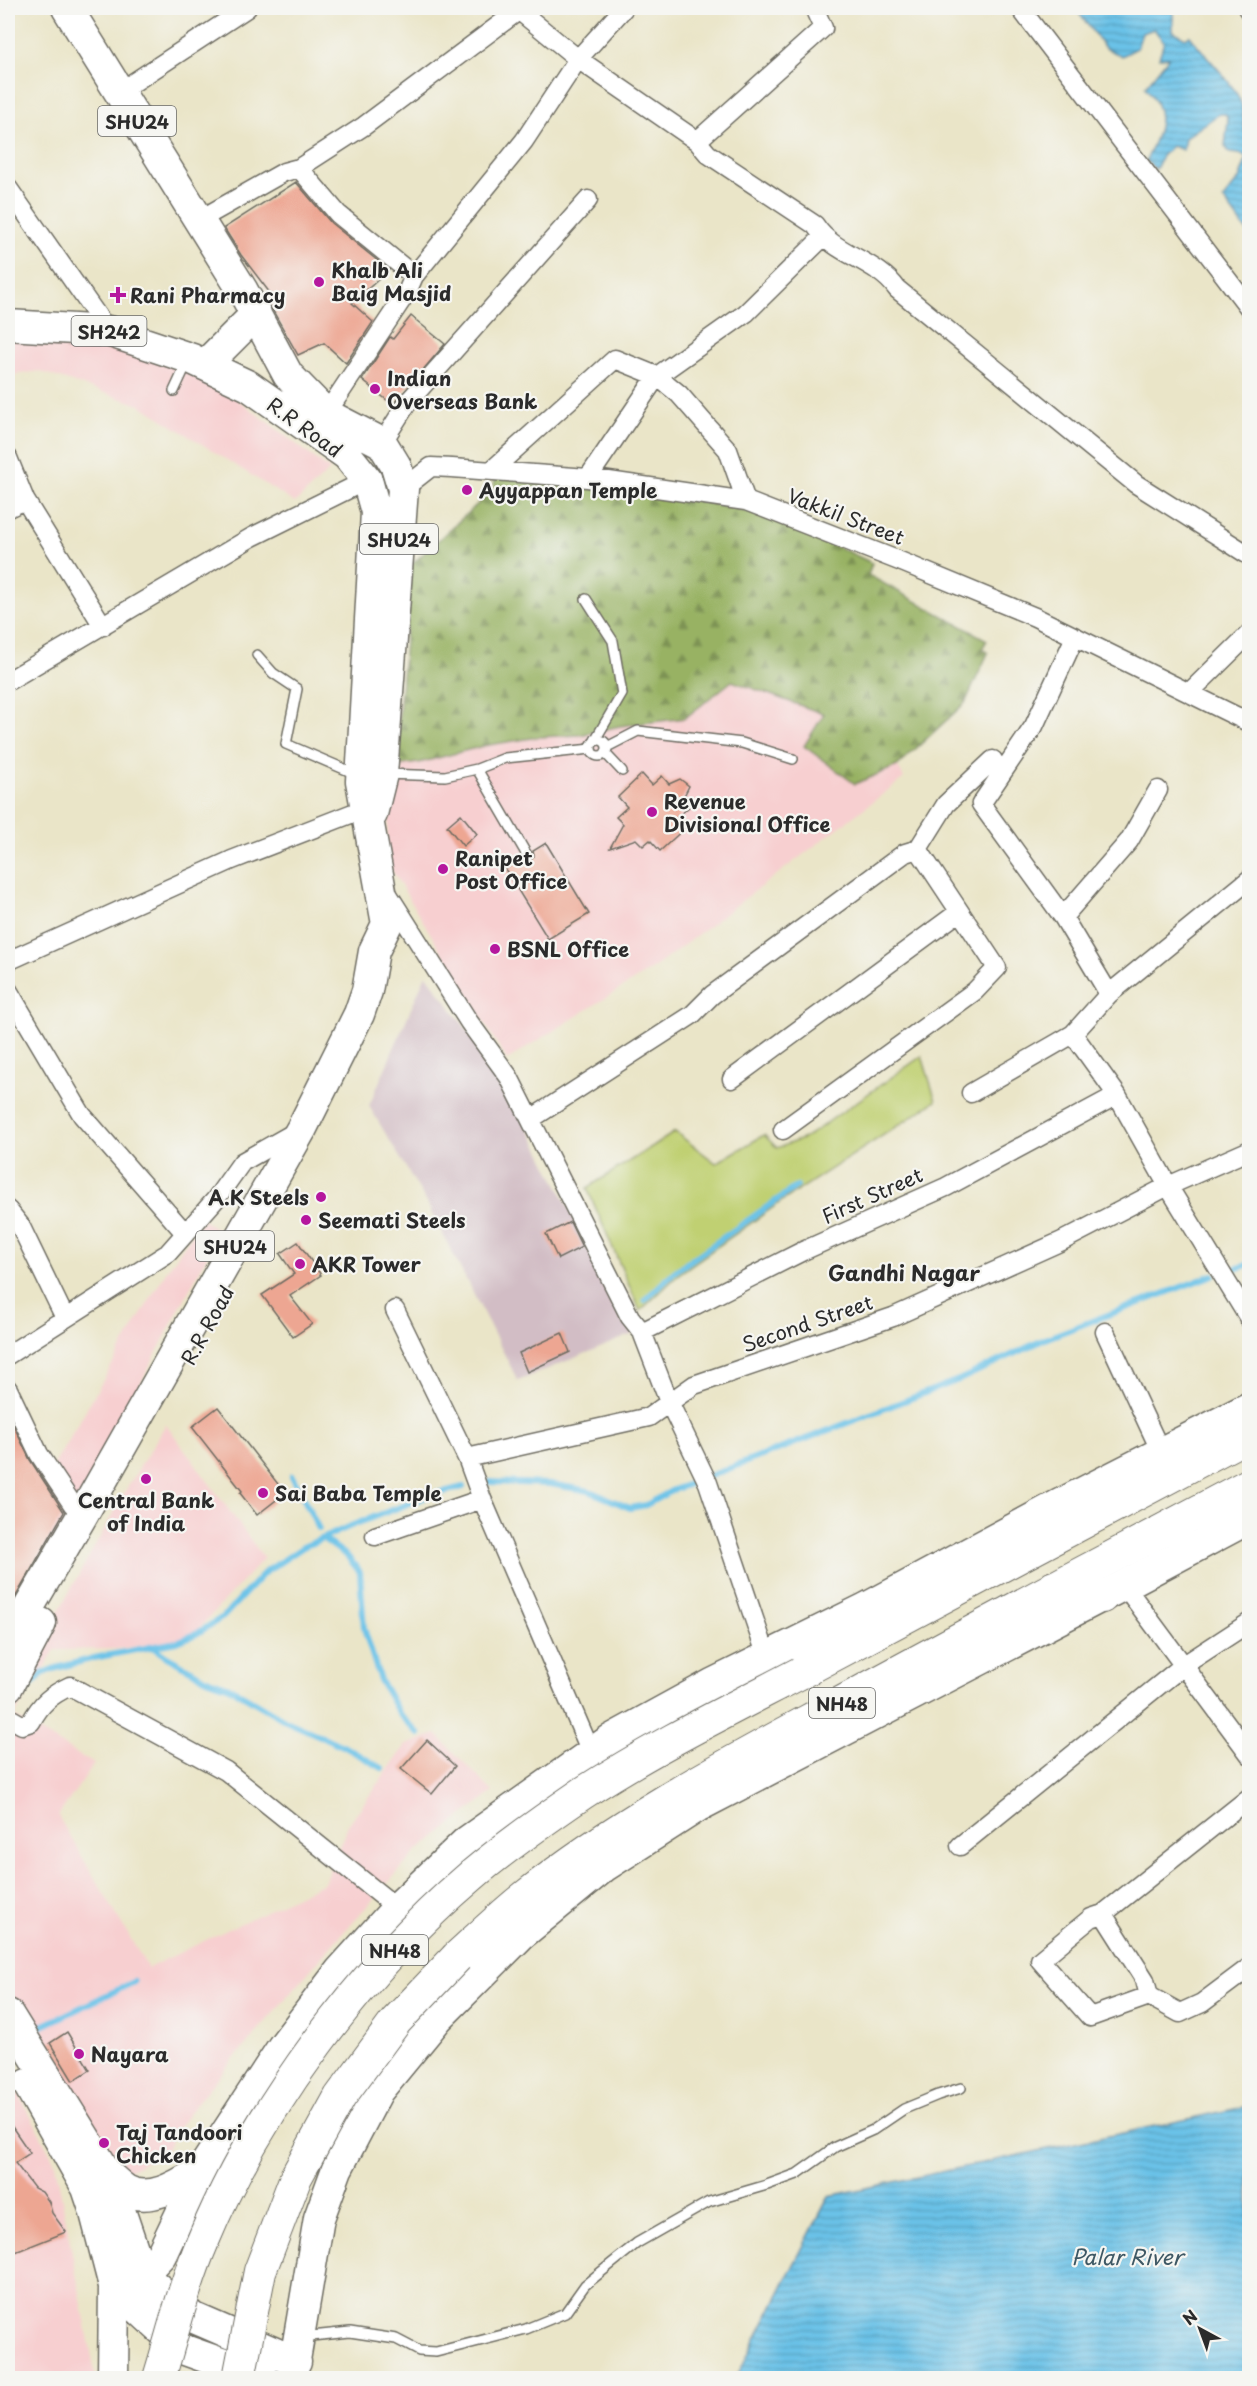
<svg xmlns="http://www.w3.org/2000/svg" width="1257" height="2386" font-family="'Playpen Sans',sans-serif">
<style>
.built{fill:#f7cfd0}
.industrial{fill:#d2bdc5}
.green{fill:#c0d072;stroke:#767e4e;stroke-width:1.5}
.forest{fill:url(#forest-firs);stroke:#626e48;stroke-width:1.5}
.water{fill:url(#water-rules);stroke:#4a768a;stroke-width:1.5}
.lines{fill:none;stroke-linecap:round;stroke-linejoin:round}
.stream{stroke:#6ac2e8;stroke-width:6}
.building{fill:#eda692}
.service-casing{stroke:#6e6c62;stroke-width:12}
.minor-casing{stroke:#6e6c62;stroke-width:21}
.primary-casing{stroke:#6e6c62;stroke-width:33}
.trunk-casing{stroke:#6e6c62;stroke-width:34}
.service{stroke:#fff;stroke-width:9}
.minor{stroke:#fff;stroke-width:18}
.primary{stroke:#fff;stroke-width:30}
.trunk{stroke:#fff;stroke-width:32}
.trunk-bridge-casing{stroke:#6e6c62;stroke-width:34;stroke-linecap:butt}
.trunk-bridge{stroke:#fff;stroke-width:32}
.poi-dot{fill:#b5179e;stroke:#f6f6f2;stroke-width:2}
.labels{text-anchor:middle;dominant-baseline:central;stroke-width:4.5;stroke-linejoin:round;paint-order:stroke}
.shield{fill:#f6f6f2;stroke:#686867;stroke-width:1.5}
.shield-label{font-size:18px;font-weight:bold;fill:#2b2b2b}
.poi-label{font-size:20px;font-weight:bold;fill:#2b2b2b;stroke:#f6f6f2;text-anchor:start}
.street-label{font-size:20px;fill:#2b2b2b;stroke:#f6f6f2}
.neighbourhood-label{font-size:21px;font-weight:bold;fill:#2b2b2b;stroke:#f6f6f2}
.water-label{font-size:21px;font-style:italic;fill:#3e5864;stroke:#f6f6f2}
</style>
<defs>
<pattern id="forest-firs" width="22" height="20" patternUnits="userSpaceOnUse" patternTransform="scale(1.5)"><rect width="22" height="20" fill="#98b264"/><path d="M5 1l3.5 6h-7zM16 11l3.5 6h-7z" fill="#7c9153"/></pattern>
<pattern id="water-rules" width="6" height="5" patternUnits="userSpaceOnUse" patternTransform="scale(1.5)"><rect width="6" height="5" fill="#6ac2e8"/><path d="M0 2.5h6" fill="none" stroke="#579ebc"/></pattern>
</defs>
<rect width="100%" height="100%" fill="#f6f6f2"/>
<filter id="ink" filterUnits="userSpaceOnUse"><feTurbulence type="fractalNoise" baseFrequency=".0167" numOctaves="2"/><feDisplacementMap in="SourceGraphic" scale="12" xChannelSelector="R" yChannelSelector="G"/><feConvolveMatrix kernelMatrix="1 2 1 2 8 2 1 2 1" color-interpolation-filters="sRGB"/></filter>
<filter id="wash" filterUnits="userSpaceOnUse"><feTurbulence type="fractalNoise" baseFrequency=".008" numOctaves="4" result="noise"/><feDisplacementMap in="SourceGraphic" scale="24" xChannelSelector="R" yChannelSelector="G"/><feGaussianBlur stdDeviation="1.35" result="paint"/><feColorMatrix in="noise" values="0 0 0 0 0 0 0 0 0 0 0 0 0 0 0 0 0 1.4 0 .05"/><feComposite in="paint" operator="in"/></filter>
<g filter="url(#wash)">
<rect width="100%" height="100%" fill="#eae5c8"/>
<path class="built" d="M75,338L198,369L330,470L295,503L140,405L39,371L8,376V340Z
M496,473L826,541L872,563L868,575L987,640L982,649L988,653L965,703L897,765L904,778L655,967L507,1060L385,859L411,565L493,490Z
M203,1220L220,1231L43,1571L8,1626V1544L167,1270Z
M166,1424L264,1558L189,1639L118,1649L55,1650L14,1716L94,1764L58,1816L148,1968L324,1883L348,1825L406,1745L436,1734L493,1792L415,1853L325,1953L201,2097L176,2130L166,2152L120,2174L8,2005V1702L130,1483Z
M8,2073L55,2163L96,2378H8Z"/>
<path class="industrial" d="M426,974L506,1083L633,1334L518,1381L426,1201L369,1106Z"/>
<path class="green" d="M922,1056L936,1101L785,1199L680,1273L640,1311L587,1188L675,1132L716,1163L764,1135L777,1148L805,1138Z"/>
<path class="forest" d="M496,473L664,494L772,516L872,563L868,575L987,640L982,649L988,653L965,703L897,766L855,784L804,746L824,714L732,681L685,718L620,726L580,735L538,737L483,746L419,763L395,766L411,565L493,490Z"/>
<path class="water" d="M1075,8H1153L1161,12L1173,11V31L1185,38L1190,36C1203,54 1235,84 1241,103C1245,116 1241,127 1249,139V234L1223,199L1239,179L1247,158L1240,154L1230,153L1225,146L1228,121L1226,114H1219L1185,138L1183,150L1172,146L1162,156L1156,169L1146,161C1159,131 1170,113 1145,87L1169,57L1159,58L1164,42L1154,29L1142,33L1137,48L1122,56L1105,48Z
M1249,2106V2378H736L829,2196Z"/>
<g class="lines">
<path class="stream" d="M1229,1271L1250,1264
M645,1300L674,1272L797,1186
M292,1476L319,1529
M490,1482L550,1484L589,1491L630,1508L646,1505L671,1491L961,1379L1047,1338L1213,1275
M325,1540L347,1556L360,1572L364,1628L380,1680L400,1715L419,1734
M151,1646L167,1657L209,1680L227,1686L288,1722L343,1746L382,1768
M14,1703L43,1673L53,1669L94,1658L177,1642L196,1634L223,1617L264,1573L303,1547L353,1525L431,1495L463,1487
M34,2030L134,1982"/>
</g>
<g id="blocks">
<path class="building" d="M296,182L331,223L389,270L352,303L373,322L346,363L324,343L298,355L268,302L273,297L241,255L224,228Z
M411,316L445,344L393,405L362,380L390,337L393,339Z
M642,774L652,785L662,776L669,784L680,779L689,786L682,800L689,807L677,817L686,827L660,851L650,840L643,846L636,839L610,848L623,824L616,817L627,807L618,797Z
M461,814L477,834L463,846L447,826Z
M546,843L589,914L548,939L505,869L521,859L526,862L531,860L534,856L533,851Z
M570,1222L582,1247L558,1259L546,1234Z
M298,1242L321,1275L290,1296L312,1324L293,1337L262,1295L294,1274L280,1254Z
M562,1333L570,1352L527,1372L519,1353Z
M218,1407L285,1493L257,1515L240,1493L242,1491L192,1427Z
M8,1414L30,1460L64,1512L16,1596L8,1602Z
M427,1740L455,1766L432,1794L401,1769Z
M67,2032L90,2070L73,2081L50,2043Z
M8,2121L30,2153L15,2163L34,2188L42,2192L49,2202L52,2213L66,2232L8,2255Z"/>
</g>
</g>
<g filter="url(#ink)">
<use href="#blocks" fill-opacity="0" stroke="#6e6c62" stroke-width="1.5"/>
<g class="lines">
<g class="service-casing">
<path id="service" d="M174,391L187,363
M586,599L613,641L622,694L595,740
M257,655L273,673L297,689L286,744L356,774
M591 748a8 8 0 1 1 16 0a8 8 0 1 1-16 0Z
M607,747L638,731L742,743L793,759
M605,753L622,771
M477,769L527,855
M384,774L445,776L477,769L505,758L591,749
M302,2337L350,2332L396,2339L419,2351L436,2352L526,2329L565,2313L585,2285L637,2243L709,2202L767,2185L797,2174L835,2147L873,2130L904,2109L938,2095L961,2088"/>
</g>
<g class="minor-casing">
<path id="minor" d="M516,8L578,59L697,141L708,154L815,225C834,255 877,260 897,289L1136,484L1250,556
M1020,8L1250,309
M1247,8L1250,12
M119,92L247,8
M697,141L823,28L814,8
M299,168L338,214L414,276
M8,188L108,331
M199,220L284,172L299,168L364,126L518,11
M326,414L407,292L414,276L524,141L578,59L624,8
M382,443L408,402L588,200
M8,458L25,500L103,626
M491,471L615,359L657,376L679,394L728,450L746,501
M588,478L657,376L746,313L823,237
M403,489L431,467L452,468L588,478L746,501L902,562L1035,617L1250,723
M8,508L25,500
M1075,637L1034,726L981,804L1063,917L1109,994
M8,681L252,537L367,480
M1189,693L1250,633
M388,894L469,1022L509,1077L630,1317L642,1332L669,1402L708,1483L767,1657
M1063,917L1129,841L1158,790
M8,961L232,860L366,808
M8,990L82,1115L185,1233
M1073,1034L1117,1095L1168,1186L1250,1320
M732,1079L959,912
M971,1093L1073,1034L1109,994L1250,879
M531,1119L692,1015L712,995L905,853L918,849L946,804L993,760
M783,1130L975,991L997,968L918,849
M8,1210L20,1225L65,1318
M395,1310L467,1458L482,1499L591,1752
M642,1332L803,1251L946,1187L1117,1095
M1105,1332L1161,1452
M8,1355L168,1253L215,1200L242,1162L297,1131
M8,1389L39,1454L73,1505
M467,1458L649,1417L694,1385L893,1317L1062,1241L1168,1186L1250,1150
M375,1536L482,1499
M1124,1585L1250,1755
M8,1717L22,1725L31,1722C41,1703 51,1695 70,1686L226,1771L397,1908
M960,1846L1184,1665L1250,1622
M1103,1914L1145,1980L1149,1996L1180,2013L1202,2003L1250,1967
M1149,1996L1090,2017L1040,1960L1091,1918L1103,1914L1250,1797"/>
</g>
<g class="primary-casing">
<path id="primary" d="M67,8L243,291L288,375L326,414L382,443L396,466L403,489L382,774L372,814
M8,325L108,331L192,359L249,386L347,455L367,480L376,512L361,781L387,924L374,951L367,991L359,1014L302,1128L82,1516L8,1643
M205,365L256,314
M8,1686L41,1623
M8,2014L108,2175L142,2275L192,2317L296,2362
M28,2084L87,2188L94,2209L114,2286L113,2378
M108,2175C114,2180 120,2186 126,2190C150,2204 181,2183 201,2171
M114,2286L142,2275L161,2255L201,2171L283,2046L340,1971L397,1908L466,1842L610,1740L714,1683L866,1608L1058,1505L1250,1407
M114,2286L182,2349L263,2378
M292,2378L319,2218L337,2169L378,2091L438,2018L521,1935L605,1866L697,1807L1124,1585L1250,1518"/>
</g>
<g class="trunk-casing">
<path id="trunk" d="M1054,1587L1102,1597
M800,1673L1250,1434
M457,1957C480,1936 503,1914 527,1895C631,1812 752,1752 868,1688C995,1619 1122,1551 1250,1484"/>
</g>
<use href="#service" class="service"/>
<use href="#minor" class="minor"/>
<use href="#primary" class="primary"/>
<use href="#trunk" class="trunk"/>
<g class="trunk-bridge-casing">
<path id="trunk-bridge" d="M159,2378C173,2333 184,2285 203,2241C258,2108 362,1969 471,1876C506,1846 545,1819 583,1793C652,1748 727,1711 800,1673
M239,2378L260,2271L296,2177L340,2097L396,2021L457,1957"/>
</g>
<use href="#trunk-bridge" class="trunk-bridge"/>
</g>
</g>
<g class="poi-dot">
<circle cx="319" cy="282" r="6"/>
<path d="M115 286h6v6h6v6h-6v6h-6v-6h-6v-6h6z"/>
<circle cx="375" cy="389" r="6"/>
<circle cx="467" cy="490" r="6"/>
<circle cx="652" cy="812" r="6"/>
<circle cx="443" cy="869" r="6"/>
<circle cx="495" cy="949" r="6"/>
<circle cx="321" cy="1197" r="6"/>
<circle cx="306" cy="1220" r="6"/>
<circle cx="300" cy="1264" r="6"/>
<circle cx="146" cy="1479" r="6"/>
<circle cx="263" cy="1493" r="6"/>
<circle cx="79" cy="2054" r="6"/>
<circle cx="104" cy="2143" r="6"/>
</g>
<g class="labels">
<g class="shield">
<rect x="98" y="106" width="78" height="30" rx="4.5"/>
<rect x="71.5" y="316" width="75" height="30" rx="4.5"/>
<rect x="360" y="524" width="78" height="30" rx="4.5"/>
<rect x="196" y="1231" width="78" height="30" rx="4.5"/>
<rect x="809" y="1688" width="66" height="30" rx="4.5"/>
<rect x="362" y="1935" width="66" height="30" rx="4.5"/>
</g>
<g class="shield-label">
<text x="137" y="121">SHU24</text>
<text x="109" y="331">SH242</text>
<text x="399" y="539">SHU24</text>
<text x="235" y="1246">SHU24</text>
<text x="842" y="1703">NH48</text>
<text x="395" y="1950">NH48</text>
</g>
<g class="poi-label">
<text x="331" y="270">Khalb Ali<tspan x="331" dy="23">Baig Masjid</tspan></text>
<text x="130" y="295">Rani Pharmacy</text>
<text x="387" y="378">Indian<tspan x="387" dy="23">Overseas Bank</tspan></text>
<text x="479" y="490">Ayyappan Temple</text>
<text x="664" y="801">Revenue<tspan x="664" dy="23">Divisional Office</tspan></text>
<text x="455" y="858">Ranipet<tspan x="455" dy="23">Post Office</tspan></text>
<text x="507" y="949">BSNL Office</text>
<text x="309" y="1197" text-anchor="end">A.K Steels</text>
<text x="318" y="1220">Seemati Steels</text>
<text x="312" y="1264">AKR Tower</text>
<text x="275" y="1493">Sai Baba Temple</text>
<text x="146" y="1500" text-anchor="middle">Central Bank<tspan x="146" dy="23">of India</tspan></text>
<text x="91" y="2054">Nayara</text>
<text x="116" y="2132">Taj Tandoori<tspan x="116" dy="23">Chicken</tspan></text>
</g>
<g class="street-label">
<text transform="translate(305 427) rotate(36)">R.R Road</text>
<text transform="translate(846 516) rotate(21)">Vakkil Street</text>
<text transform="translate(872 1195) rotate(-24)">First Street</text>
<text transform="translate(807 1323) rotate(-19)">Second Street</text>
<text transform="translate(207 1325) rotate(-61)">R.R Road</text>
</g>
<g class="neighbourhood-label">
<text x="904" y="1272">Gandhi Nagar</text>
</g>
<g class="water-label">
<text x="1127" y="2256">Palar River</text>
</g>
</g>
<rect width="1257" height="2386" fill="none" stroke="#f6f6f2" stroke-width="30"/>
<g transform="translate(1200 2329) rotate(319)" stroke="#f6f6f2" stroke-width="4.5" paint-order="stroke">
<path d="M0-4.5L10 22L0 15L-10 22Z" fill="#2b2b2b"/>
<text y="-9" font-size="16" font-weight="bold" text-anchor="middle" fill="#2b2b2b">N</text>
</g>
</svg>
